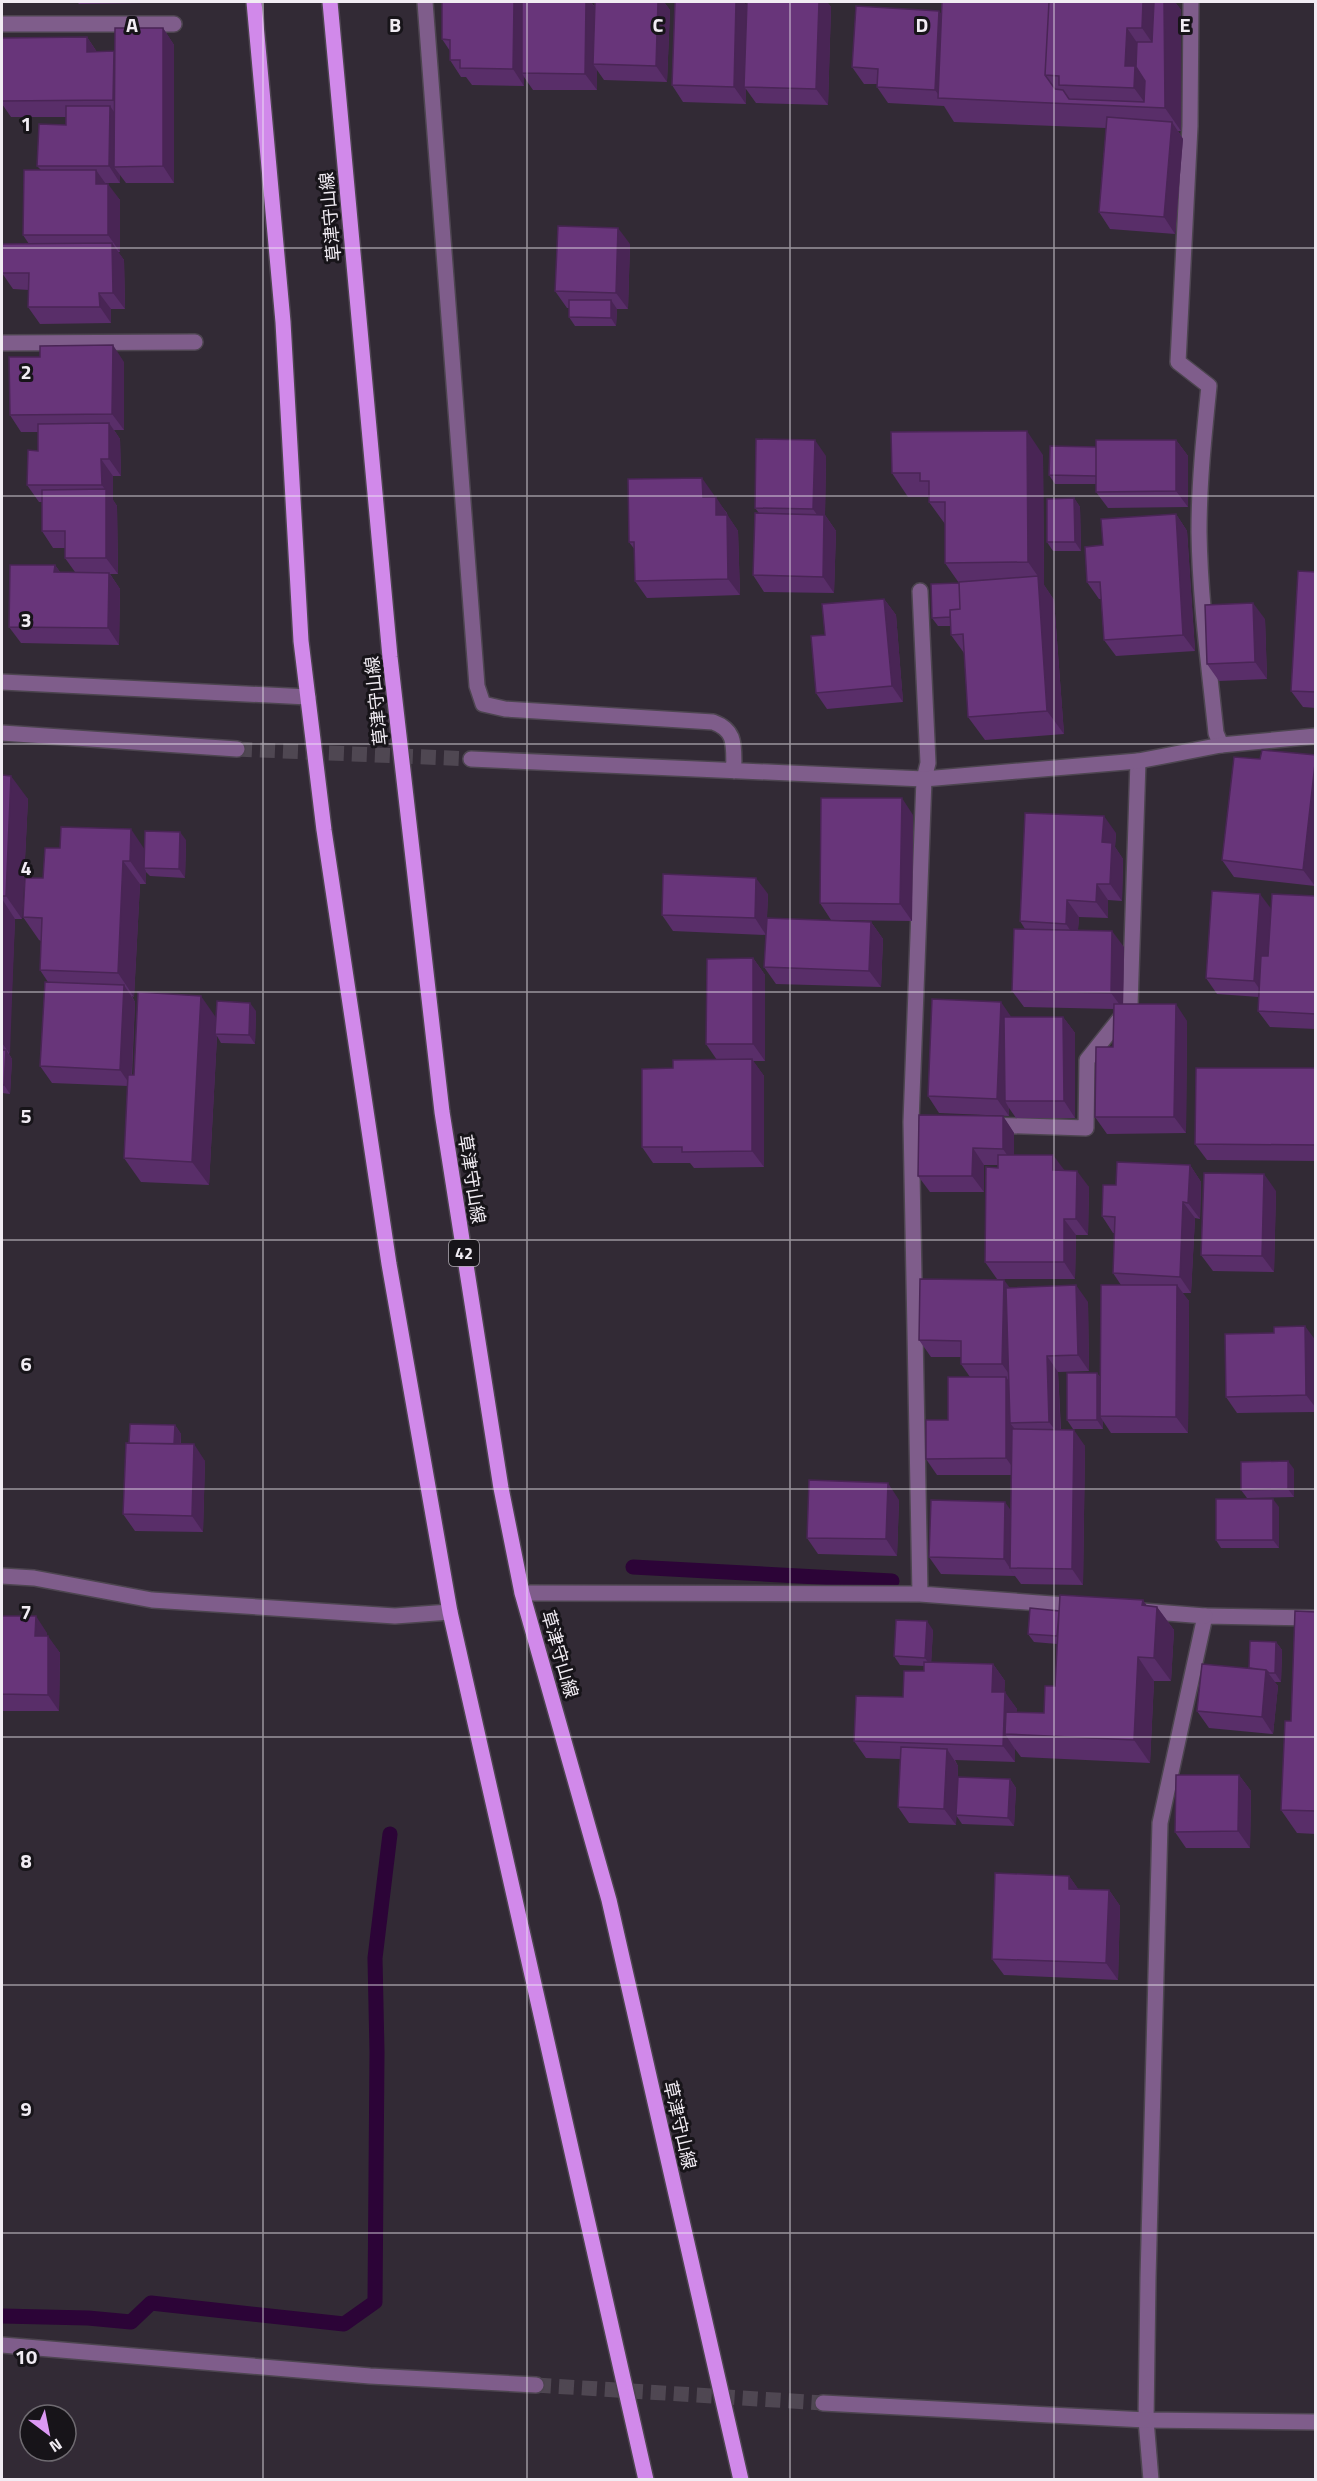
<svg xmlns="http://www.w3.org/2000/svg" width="1317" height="2481" font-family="'Titillium Web','Noto Sans JP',sans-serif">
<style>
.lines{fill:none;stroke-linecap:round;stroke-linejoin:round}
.stream{stroke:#2c0437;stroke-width:15}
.minor-tunnel{stroke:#4f4752;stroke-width:15;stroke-dasharray:15 8;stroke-linecap:butt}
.service-casing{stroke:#4d4550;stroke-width:18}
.minor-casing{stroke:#4d4550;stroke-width:18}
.primary-casing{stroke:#4d4550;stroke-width:18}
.service{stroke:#7f5d8b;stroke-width:15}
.minor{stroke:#7f5d8b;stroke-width:15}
.primary{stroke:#d189ea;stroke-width:15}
.wall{fill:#592e69}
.shaded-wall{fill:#492555}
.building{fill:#68357a;stroke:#492555;stroke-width:1.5}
.grid{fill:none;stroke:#f1ecf3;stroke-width:1.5;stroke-opacity:0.55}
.labels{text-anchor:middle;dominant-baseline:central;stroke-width:6;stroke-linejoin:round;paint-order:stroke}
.shield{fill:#171419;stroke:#b0abb2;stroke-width:1.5}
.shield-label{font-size:16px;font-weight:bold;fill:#f1ecf3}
.street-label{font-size:18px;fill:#f1ecf3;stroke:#171419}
.grid-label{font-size:20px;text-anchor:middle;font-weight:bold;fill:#f1ecf3;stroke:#171419;stroke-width:6;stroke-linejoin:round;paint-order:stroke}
</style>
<rect width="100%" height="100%" fill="#322a35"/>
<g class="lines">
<path class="stream" d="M633,1567L892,1581
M2,2316L88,2318L131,2322L151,2303L344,2324L375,2302L377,2052L375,1958L390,1834"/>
<path class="minor-tunnel" d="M237,749L471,759
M536,2385L823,2403"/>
<g class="service-casing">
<path id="service" d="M1191,2L1190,126L1178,362L1209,386C1204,435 1199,483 1199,532C1200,599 1209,666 1216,733L1221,745
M920,591L928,763L924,779
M988,1125L1086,1128L1087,1060L1130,1006L1138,761
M1151,2480L1146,2420L1148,2278L1160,1823L1205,1616L1316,1618"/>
</g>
<g class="minor-casing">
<path id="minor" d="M425,2L477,686L483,704L505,709L713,722C738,731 733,748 734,771
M2,24H174
M2,343L195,342
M2,682L308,697
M2,733L237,749
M471,759L924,779L1138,761L1221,745L1316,736
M2,1576L34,1578L152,1600L395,1616L450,1612
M522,1593L920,1594L1079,1606
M920,1594L911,1122L924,779
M1142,1611L1205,1616
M2,2345L370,2376L536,2385
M823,2403L1146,2420L1316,2422"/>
</g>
<g class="primary-casing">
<path id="primary" d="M254,2L283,322L301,641L324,830L389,1264L450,1612L646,2480
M330,2L390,657L442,1112L501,1488L522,1593L609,1900L741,2480"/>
</g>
<use href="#service" class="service"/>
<use href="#minor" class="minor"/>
<use href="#primary" class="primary"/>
</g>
<path class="wall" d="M77,2H144V3L79,4Z
M442,2H591L595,7V2H664L670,10L667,82L604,80L597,70V90H533L524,77V86L472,85L466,77H461L450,60V51L442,39Z
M675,2H744L747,6V2H827L831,7L828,105L756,103L746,89V104L683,102L672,85Z
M942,2H1175L1181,10V131H1178L1183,139L1175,234L1110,229L1099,212L1106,128L954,122L944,106L888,103L877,87V84H864L852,67L939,11L941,14Z
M163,28L174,45V183H126L120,175V183H105L120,200V252H118L124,260L125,309H111V323L40,324L28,307L29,290L13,289L2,273L29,244L23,235L41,170L37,166L66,125V117H11L2,104V38L87,37L97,52L114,51L115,53Z
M630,244L628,309H617L616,326H575L569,317V308H567L555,291Z
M124,362V430H114L120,439L121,476H113V500L117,506L118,574H110L120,589L119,645L21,643L9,627L55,565L60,572H75L65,558V548H53L42,531V502H39L27,485L38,451V432H21L10,415Z
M1176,440L1188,456V507L1108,508L1096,492V484H1055L1049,475L1096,447Z
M1043,455L1044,585L1054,600L1064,734L985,740L968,717L964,653L951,635V626H938L932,618L959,583L945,563V524L929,502V497H908L892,473Z
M826,456L825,515L836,531L834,593L764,592L753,575L759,513L755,508Z
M714,495V497L727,513V515L738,531L740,595L647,598L635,581V550L629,542Z
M1074,498L1080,507L1081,551H1053L1047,542Z
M1176,514L1187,531L1195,651L1116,656L1104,640L1101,599H1099L1087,582L1103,545Z
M1316,572V708L1303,707L1291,691Z
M884,599L896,615L903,702L827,709L816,693L825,635Z
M1265,619L1267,679L1219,681L1207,664Z
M1316,755V879L1315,886L1234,877L1222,860L1260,759Z
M2,775L28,799L22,919H15L9,1054L12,1059L10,1094L2,1093Z
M913,815L912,921L831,920L820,903Z
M1116,833L1115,847L1123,859L1122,901L1108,900V918L1079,917L1078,930L1124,947L1123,1004L1187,1021L1186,1133L1107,1134L1095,1117L1113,1047L1114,1009L1024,1007L1012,991L1025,929L1020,921Z
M186,840L185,878L150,876L146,872V884H140L134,997L132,996L135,1002L132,1075H134L216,1017L256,1011L255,1044L221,1043L217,1036L209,1185L141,1182L124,1158L128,1086L52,1083L40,1066L48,982L40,970L41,941L39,940L23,917L43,878L145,849Z
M768,894L767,918L871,922L883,939L881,987L776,984L764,967L766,935L673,931L662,915Z
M1316,896V1029L1270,1027L1258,1011L1259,997L1217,994L1206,978L1271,909Z
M753,958L765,975V1061H753L764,1076V1167L694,1168L690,1163H653L642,1147L673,1068L717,1060L706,1044Z
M1012,1017H1063L1075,1033V1118H1016L1009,1108V1116L939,1113L928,1096Z
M1316,1068V1161L1207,1160L1195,1144Z
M1003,1116L1014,1133V1155L1064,1171L1089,1187L1088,1235H1076L1075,1279H997L985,1262L998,1165H984V1192H930L918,1176Z
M1190,1165L1201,1182L1200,1219L1195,1218L1191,1293H1182L1189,1301L1188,1433H1111L1103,1421V1429H1073L1067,1420L1097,1373L1100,1377L1121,1285L1113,1273L1115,1233H1113L1102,1216L1116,1185Z
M1276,1191L1274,1272L1213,1271L1201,1255Z
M1010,1288L1088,1302L1089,1371L1058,1372L1061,1429L1085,1446L1083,1585L1021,1584L1015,1576L941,1574L929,1557L1011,1510V1475H937L926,1459L948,1420L970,1377L961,1364V1357H931L919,1340Z
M1274,1333L1316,1341V1412L1237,1413L1226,1397Z
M175,1425L181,1434V1444L205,1461L203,1532L135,1531L123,1514L129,1443Z
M1294,1469V1497L1247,1498L1241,1490Z
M899,1500L897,1556L818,1554L807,1538Z
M1279,1507V1548H1221L1216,1540Z
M1143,1600L1147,1606L1157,1607L1174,1630L1171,1681H1154L1150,1763L1021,1757L1015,1749V1762L955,1760L958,1766L956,1825L909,1823L898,1807L900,1759L866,1758L854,1741L903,1697L924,1671V1666L900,1665L894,1656L933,1630L931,1663L993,1664L1005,1681L1004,1692L1017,1709L1016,1712L1044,1713L1055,1686L1057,1644L1034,1642L1028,1634L1059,1611Z
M1316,1612V1834L1297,1833L1281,1810L1291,1721Z
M2,1616L47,1633V1636L60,1653L59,1711H2Z
M1276,1642L1282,1650L1281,1682H1274L1278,1686L1273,1734L1209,1728L1197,1711L1249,1668Z
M1239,1775L1251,1791L1250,1848H1186L1175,1832Z
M1010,1779L1016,1788L1014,1826L962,1824L956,1815Z
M1069,1876L1078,1889L1109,1890L1120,1906L1118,1980L1004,1975L992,1959Z"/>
<path class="shaded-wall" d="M514,2H525L522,73L524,77V86L513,69Z
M586,2H591L598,12L593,64L597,70V90L585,74Z
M658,2H664L670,10L667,82L656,66Z
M736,2H744L748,7L744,87L746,89V104L734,87Z
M819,2H827L831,7L828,105L816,89Z
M1143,2H1175L1181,10V131L1165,108L1164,60L1142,28Z
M939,11L951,27L941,98L935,90Z
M163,28L174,45V183L163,166Z
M1127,28L1153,66L1148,107L1134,88L1125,66Z
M87,37L98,54L87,52Z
M114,51L125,68V116L113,100Z
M110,106L121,122L114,167L120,175V183L109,166Z
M1172,122L1183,139L1175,234L1164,217Z
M96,170L108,187L96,184Z
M108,184L120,200V252L108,235Z
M618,228L630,244L628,309L616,293Z
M112,243L124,260L125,309L113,293Z
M99,293L111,309V323L100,307Z
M611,300L617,309L616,326L611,318Z
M113,345L124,362V430L112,414Z
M109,423L120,439L121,476L109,459Z
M1027,431L1043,455L1044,585L1028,562Z
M815,440L826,456L825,515L836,531L834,593L823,577L824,525L813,509Z
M1176,440L1188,456V507L1176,491Z
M101,459L113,476V500L117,506L118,574L106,558V491L102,485Z
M702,478L714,495L715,513L703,497Z
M716,497L738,531L740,595L728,579L716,515Z
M1074,498L1080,507L1081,551L1075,542Z
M1176,514L1187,531L1195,651L1183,635Z
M55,565L66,581L54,572Z
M109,573L120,589L119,645L108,628Z
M1038,576L1054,600L1064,734L1047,711Z
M884,599L896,615L903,702L892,686Z
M1253,603L1265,619L1267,679L1255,662Z
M1316,760V879L1315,886L1303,870Z
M11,776L28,799L22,919L6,896Z
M902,798L913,815L912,921L900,904Z
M1104,816L1116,833L1115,847L1123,859L1122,901L1110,884L1102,842Z
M131,829L147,853L144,868L146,871V884L130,861Z
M180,832L186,840L185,878L179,869Z
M123,861L140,884L134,997L118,973Z
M756,878L768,894L766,935L755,918Z
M1097,884L1108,900V918L1096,902Z
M1260,894L1272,910L1265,997L1254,981Z
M2,899L15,919L10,1054L2,1043Z
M1067,900L1079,917L1077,940L1066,924Z
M871,922L883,939L881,987L869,971Z
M1112,931L1124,947L1123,1009L1111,993Z
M753,958L765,975V1061L753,1044Z
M124,985L135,1002L131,1086L120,1070Z
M201,996L217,1019L215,1034L217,1036L209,1185L192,1162Z
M1001,1002L1012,1018L1005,1101L1009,1108V1116L997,1099Z
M250,1003L256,1011L255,1044L249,1035Z
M1176,1004L1187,1021L1186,1133L1174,1117Z
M1063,1017L1075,1033V1118L1064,1101Z
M6,1050L12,1059L10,1094L4,1085Z
M752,1059L764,1076V1167L752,1151Z
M1003,1116L1014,1133V1165L1003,1149Z
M973,1148L984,1165V1192L972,1176Z
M1053,1155L1065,1171L1053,1170Z
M1190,1165L1201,1182L1200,1219L1188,1203Z
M1077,1171L1089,1187L1088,1235L1076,1219Z
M1264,1174L1276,1191L1274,1272L1262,1256Z
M1183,1202L1195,1218L1191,1293L1180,1277Z
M1064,1219L1076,1235L1075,1279L1064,1262Z
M1004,1280L1016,1296L1014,1381L1002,1364Z
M1076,1285L1088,1302L1089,1371L1078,1355Z
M1177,1285L1189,1301L1188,1433L1176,1417Z
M1305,1326L1316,1341V1408L1306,1395Z
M1047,1356L1058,1372L1061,1438L1049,1422Z
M1097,1373L1103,1382L1100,1416L1103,1421V1429L1097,1420Z
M1006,1377L1017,1393L1010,1423L1018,1433V1475L1006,1458Z
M175,1425L181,1434L180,1456L174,1447Z
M1074,1430L1085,1446L1083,1585L1072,1569Z
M194,1444L205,1461L203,1532L192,1516Z
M1288,1461L1294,1469V1497L1288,1489Z
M888,1483L899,1500L897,1556L886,1539Z
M1273,1499L1279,1507V1548L1273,1540Z
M1005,1502L1017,1519L1010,1568L1015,1576L1004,1559Z
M1143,1600L1156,1620L1157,1607L1174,1630L1171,1681L1154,1658L1142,1605Z
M36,1616L47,1633V1652L35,1636Z
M927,1621L933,1630L931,1667L925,1658Z
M48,1636L60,1653L59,1711L48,1695Z
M1276,1642L1282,1650L1281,1682L1275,1673Z
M1138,1657L1154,1681L1150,1763L1134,1740Z
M993,1664L1005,1681L1004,1708L992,1692Z
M1266,1670L1278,1686L1273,1734L1262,1717Z
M1005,1692L1017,1709L1016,1734H1005L1015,1749V1762L1003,1746Z
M947,1749L958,1766L956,1825L944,1809Z
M1239,1775L1251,1791L1250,1848L1238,1831Z
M1010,1779L1016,1788L1014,1826L1008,1818Z
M1069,1876L1081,1893L1069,1889Z
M1109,1890L1120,1906L1118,1980L1106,1963Z"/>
<path class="building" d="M442,2H514L513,69L460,68V60H450V40L442,39Z
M522,2H586L585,74L522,73Z
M595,2H658L656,66L593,64Z
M675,2H736L734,87L672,85Z
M747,2H819L816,89L744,87Z
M942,2H1049L1045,75L1055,89L1063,90L1069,99L1144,102L1145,81L1136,67L1137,42H1152L1154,2H1164L1165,108L938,98Z
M1049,2H1143L1142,28H1127L1125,66H1135L1134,88L1059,85V76L1045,75Z
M856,6L939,11L935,90L877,87L878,69L852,67Z
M115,28H163V166L114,167Z
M87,37V52L114,51L113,100L2,101V38Z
M66,106H110L109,166H37L39,124L66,125Z
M1107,117L1172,122L1164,217L1099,212Z
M24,170H96V184H108V235H23Z
M558,226L618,228L616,293L555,291Z
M112,243L113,293H99L100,307H28L29,273H2V244Z
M569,300H611V318L569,317Z
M113,345L112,414L10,415L9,357H40V346Z
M109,423V459H101L102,485H27L28,450L38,451V424Z
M1027,431L1028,562L945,563V502H929V481H920V473H892L891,432Z
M756,439L815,440L813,509L755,508Z
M1096,440H1176V491L1096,492Z
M1050,446L1096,447V476L1049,475Z
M702,478L703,497H716V515H727L728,579L635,581L634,542H629L628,479Z
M106,489V558H65V531H42V490Z
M1074,498L1075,542H1047V499Z
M755,513L824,515L823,577L753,575Z
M1176,514L1183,635L1104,640L1100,582H1087L1085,547L1103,545L1101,519Z
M10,565H55L54,572L109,573L108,628L9,627Z
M1298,571L1316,572V692L1291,691Z
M1038,576L1047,711L968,717L963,634L951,635L950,610L960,609L959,582Z
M959,583L960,609L950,610V617L932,618L931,584Z
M884,599L892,686L816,693L811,636L825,635L822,604Z
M1253,603L1255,662L1207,664L1205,605Z
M1262,750L1316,755L1303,870L1222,860L1234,757L1260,759Z
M2,775L11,776L6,896H2Z
M821,798H902L900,904L820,903Z
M1025,813L1104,816L1102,842L1112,843L1110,884H1097L1096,902L1067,900L1066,924L1020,921Z
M61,827L131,829L130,861H123L118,973L40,970L42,918L23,917L25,878H43L45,848H60Z
M145,831L180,832L179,869L144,868Z
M663,874L756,878L755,918L662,915Z
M1212,891L1260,894L1254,981L1206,978Z
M1272,894L1316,896V1014L1258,1011L1261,956H1268Z
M767,918L871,922L869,971L764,967Z
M1014,929L1112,931L1111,993L1012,991Z
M753,958V1044H706L707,959Z
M45,982L124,985L120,1070L40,1066Z
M138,992L201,996L192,1162L124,1158L128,1075H134Z
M932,999L1001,1002L997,1099L928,1096Z
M217,1001L250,1003L249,1035L215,1034Z
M1114,1004H1176L1174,1117H1095L1096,1047H1113Z
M1004,1017H1063L1064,1101H1005Z
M2,1050H6L4,1085H2Z
M752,1059V1151L682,1152V1147H642V1069L673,1068V1060Z
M1196,1068H1316V1145L1195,1144Z
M919,1115L1003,1116V1149L973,1148L972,1176H918Z
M998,1155H1053V1170L1077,1171L1076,1219H1064V1262H985L986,1167L998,1168Z
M1117,1162L1190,1165L1188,1203L1183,1202L1180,1277L1113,1273L1115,1217L1102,1216L1103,1185H1116Z
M1204,1173L1264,1174L1262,1256L1201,1255Z
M920,1279L1004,1280L1002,1364H961V1341L919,1340Z
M1076,1285L1078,1355L1047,1356L1049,1422L1010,1423L1006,1288Z
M1101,1285H1177L1176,1417L1100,1416Z
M1305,1326L1306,1395L1226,1397L1225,1334L1274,1333V1327Z
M1067,1373H1097V1420H1067Z
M948,1377H1006V1458L926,1459V1420H948Z
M130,1424L175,1425L174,1444L129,1443Z
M1012,1429L1074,1430L1072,1569L1010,1568Z
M126,1443L194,1444L192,1516L123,1514Z
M1288,1461V1489L1241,1490V1462Z
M809,1480L888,1483L886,1539L807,1538Z
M1216,1499H1273V1540H1216Z
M931,1500L1005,1502L1004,1559L929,1557Z
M1060,1595L1143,1600L1142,1605L1157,1607L1154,1658L1138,1657L1134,1740L1005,1734L1006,1712L1044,1713L1045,1686H1055Z
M1030,1608L1059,1611L1057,1636L1028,1634Z
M1295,1611L1316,1612V1811L1281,1810L1285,1721H1291Z
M2,1616H36L35,1636H48V1695L2,1694Z
M896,1620L927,1621L925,1658L894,1656Z
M1250,1641L1276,1642L1275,1673H1269L1266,1670L1249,1668Z
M924,1662L993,1664L992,1692H1005L1003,1746L854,1741L856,1696L903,1697L904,1671H924Z
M1202,1664L1266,1670L1262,1717L1197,1711Z
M901,1747L947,1749L944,1809L898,1807Z
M1176,1775H1239L1238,1831L1175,1832Z
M958,1777L1010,1779L1008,1818L956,1815Z
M995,1873L1069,1876V1889L1109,1890L1106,1963L992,1959Z"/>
<path class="grid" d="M263,2V2480M527,2V2480M790,2V2480M1054,2V2480M2,248H1316M2,496H1316M2,744H1316M2,992H1316M2,1240H1316M2,1489H1316M2,1737H1316M2,1985H1316M2,2233H1316"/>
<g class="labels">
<rect class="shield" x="449" y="1240" width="30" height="26" rx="4.5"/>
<g class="shield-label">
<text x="464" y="1253">42</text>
</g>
<g class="street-label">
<text transform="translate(330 217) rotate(-95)">草津守山線</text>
<text transform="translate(376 701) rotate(-96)">草津守山線</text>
<text transform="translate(472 1179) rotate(81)">草津守山線</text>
<text transform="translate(560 1654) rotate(74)">草津守山線</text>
<text transform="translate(680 2125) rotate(77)">草津守山線</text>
</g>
</g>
<g class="grid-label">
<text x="132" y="32">A</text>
<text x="395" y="32">B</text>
<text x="658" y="32">C</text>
<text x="922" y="32">D</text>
<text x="1185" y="32">E</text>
<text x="26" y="131">1</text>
<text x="26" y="379">2</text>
<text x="26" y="627">3</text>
<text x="26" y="875">4</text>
<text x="26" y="1123">5</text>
<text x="26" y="1371">6</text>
<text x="26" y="1619">7</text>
<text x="26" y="1868">8</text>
<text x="26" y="2116">9</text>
<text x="26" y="2364">10</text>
</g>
<rect width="1317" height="2481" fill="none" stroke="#f1ecf3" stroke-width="6"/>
<g transform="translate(48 2433) rotate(148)"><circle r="28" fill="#171419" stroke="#6e6a70" stroke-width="1.5"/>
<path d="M0-4.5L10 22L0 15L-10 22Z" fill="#dc99f4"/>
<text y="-9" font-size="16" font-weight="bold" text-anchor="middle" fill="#f1ecf3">N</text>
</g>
</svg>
